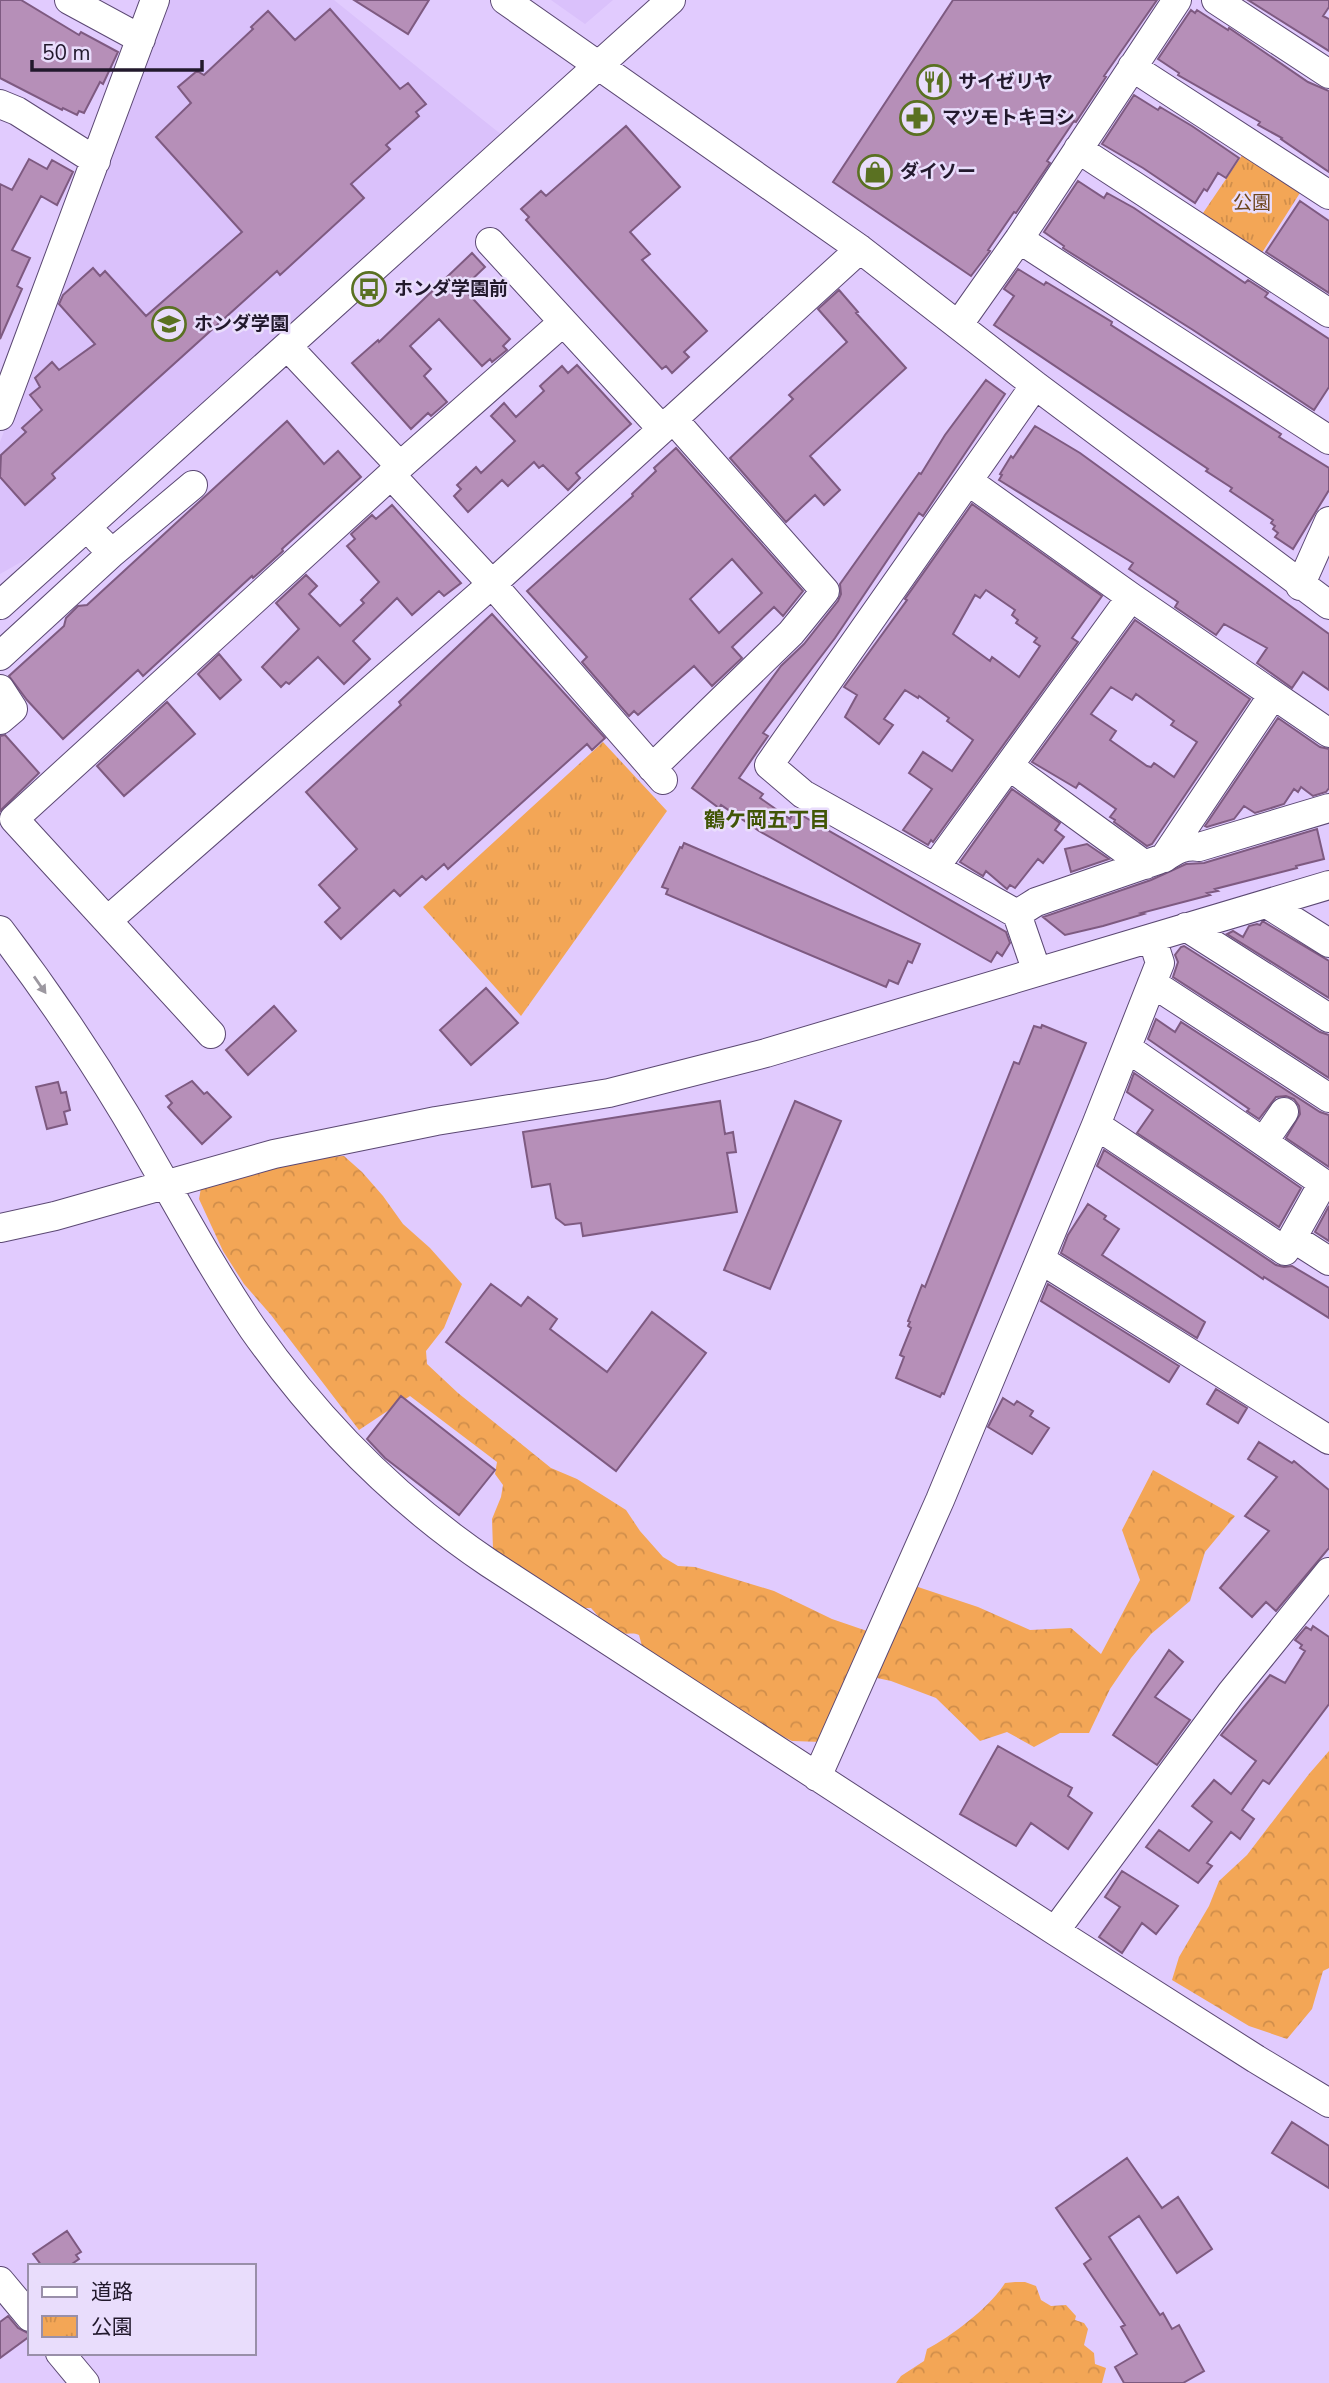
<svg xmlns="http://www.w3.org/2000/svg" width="1329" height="2383" font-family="'Nunito Sans','Noto Sans JP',sans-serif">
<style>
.built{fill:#dac1fb}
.forest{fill:url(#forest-crowns)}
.park{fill:url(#park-tufts)}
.building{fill:#b68fb8;stroke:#7e5a81;stroke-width:2;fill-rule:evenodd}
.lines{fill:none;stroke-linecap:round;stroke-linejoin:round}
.minor-casing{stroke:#5b4873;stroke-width:30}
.minor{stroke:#fff;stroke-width:28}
.oneway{fill:#9c98a0}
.labels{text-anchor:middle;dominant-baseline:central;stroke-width:5;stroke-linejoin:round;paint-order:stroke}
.poi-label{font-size:19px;font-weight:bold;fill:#22192c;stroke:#e9ddfc;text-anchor:start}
.park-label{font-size:19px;fill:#6d461d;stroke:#e9ddfc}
.neighbourhood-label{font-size:21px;font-weight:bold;fill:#415506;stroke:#e9ddfc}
</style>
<defs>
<pattern id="forest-crowns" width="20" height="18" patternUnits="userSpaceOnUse" patternTransform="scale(1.75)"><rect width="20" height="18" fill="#f3a656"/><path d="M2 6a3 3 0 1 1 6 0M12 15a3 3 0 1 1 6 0" fill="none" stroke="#d08e4b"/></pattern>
<pattern id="park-tufts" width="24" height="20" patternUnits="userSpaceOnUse" patternTransform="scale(1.75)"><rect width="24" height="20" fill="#f3a656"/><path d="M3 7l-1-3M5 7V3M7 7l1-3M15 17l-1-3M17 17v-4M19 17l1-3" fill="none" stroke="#d08e4b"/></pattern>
</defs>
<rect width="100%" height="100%" fill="#e1cbfe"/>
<path class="built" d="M164,0H334L503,136L429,205L30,557L0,574V442Z
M551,0H613L585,24Z"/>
<path class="forest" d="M344,1156L362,1172L383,1196L403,1224L430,1248L462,1284L444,1328L426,1351L427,1364L458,1393L551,1468L577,1479L626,1510L640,1531L663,1557L678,1566L695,1567L774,1591L832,1619L867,1631L897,1580L978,1607L1030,1630L1071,1628L1101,1654L1140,1580L1122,1530L1153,1470L1235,1516L1205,1552L1190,1601L1151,1634L1131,1658L1110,1689L1089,1733H1060L1034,1747L1007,1732L980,1741L936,1698L891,1681L854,1673L822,1742L792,1741L754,1722L650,1655L642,1646L639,1635C632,1632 629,1635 622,1633C608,1630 600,1618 591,1608H580L493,1549L492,1519L501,1497L503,1485L495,1474L497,1462L410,1396L359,1430L271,1315L244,1284L223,1251L199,1199L201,1188L316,1158Z
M1329,1751V1968L1323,1971L1312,2009L1287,2039L1249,2026L1172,1980L1179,1957L1209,1906L1219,1881L1247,1855L1309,1774Z
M1015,2282H1025L1036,2286L1041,2300L1051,2306L1066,2305L1076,2316L1075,2320L1084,2323L1088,2329L1084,2345L1094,2353L1095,2364L1106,2368L1102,2383H896L901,2376L924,2361L927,2349C952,2336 990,2307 1005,2283Z"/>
<path class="park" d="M1247,148L1305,185L1260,256L1201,216Z
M603,742L667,811L521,1016L423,907Z"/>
<path class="building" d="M0,0H21L79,35L81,32L118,52L103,84L100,82L84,113L79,111L77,115L63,108L62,110L0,78Z
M354,0H429L408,34Z
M953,0H1157L1104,76L1106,77L1076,122L1074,121L1047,161L1050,163L1016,213L1014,212L988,250L990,251L971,276L833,182Z
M1248,0H1329V7L1323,16L1329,19V51Z
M330,9L400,89L408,83L426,104L416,112L419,116L386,145L390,149L351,184L364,198L280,275L277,271L52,474L55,478L25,505L0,477L1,455L26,432L22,428L42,410L30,395L40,387L35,378L52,362L59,370L95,344L59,304L63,295L93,268L100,276L105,271L146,316L242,232L156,137L191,103L178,87L197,71L204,75L253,29L251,27L268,11L295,40Z
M1191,10L1195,13L1197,10L1228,30L1229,28L1308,82L1329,91V172L1281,139L1282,138L1258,125L1260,122L1178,75L1179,73L1158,59Z
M1134,95L1158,110L1160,107L1192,126L1239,158L1226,178L1218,173L1207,191L1204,189L1195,203L1143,168L1102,144Z
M626,126L680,187L630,232L650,254L642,260L707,331L684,352L689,357L672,373L666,366L662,369L526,220L529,217L521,209L541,191L546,196Z
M29,159L47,169L52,160L73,172L57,205L41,196L12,250L30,258L17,286L22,289L0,339V184L12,190Z
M1078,181L1104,198L1107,193L1134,208L1245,283L1248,280L1268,293L1265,297L1329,339V387L1314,410L1193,330L1063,248L1064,246L1044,232Z
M1300,201L1329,221V293L1266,252Z
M472,253L485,267L463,288L510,339L503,346L507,350L492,362L490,359L482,366L439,319L410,346L431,369L424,376L447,402L431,416L428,413L411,429L352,363L378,340L379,342Z
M1018,269L1044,285L1046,282L1112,322L1111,325L1281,434L1279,437L1329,468V490L1293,549L1275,537L1278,533L1273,529L1275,526L1271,523L1273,520L1230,491L1232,488L1206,471L1208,469L994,325L1014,296L1004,289Z
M839,290L858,312L856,313L906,368L810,456L840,490L824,505L815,495L786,522L730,458L793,399L789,395L847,342L818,309Z
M577,365L631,424L576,473L580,478L568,490L543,465L539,468L534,462L508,486L502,480L468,512L454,496L461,489L457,485L476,467L481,473L515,441L491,416L504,403L516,417L544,391L540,386L562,366L568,373Z
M986,380L1005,394L923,516L919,513L835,638L763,733L768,736L739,778L763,794L760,798L790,819L794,811L1006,932L1010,943L1002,956L997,952L991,962L759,831L721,805L719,808L692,788L781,666L804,644L838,601L841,594L840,584L919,473L921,474L945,435Z
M287,421L324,464L338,451L361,477L282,549L283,551L253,578L252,576L143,676L138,670L63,739L27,700L9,676L64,626L66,618L78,606L87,605Z
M1035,426L1080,453L1329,634V690L1303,672L1292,688L1257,663L1267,648L1224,624L1216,635L1175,607L1178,602L1129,569L1133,563L999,480L1002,475L1000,474L1011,456L1013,458Z
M676,448L803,591L783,616L774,607L732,647L742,658L712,686L694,666L638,715L634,711L629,716L582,662L587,657L527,591L633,496L632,494L656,471L654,468ZM732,559L762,593L719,633L690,599Z
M972,504L1102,596L1072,638L1078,642L933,842L931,840L928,845L903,830L932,789L909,773L923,752L952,771L973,740L947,721L949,718L919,696L918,698L905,690L884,719L893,725L879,744L845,717L857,695L844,687L907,600L905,599ZM986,590L1015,610L1012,615L1018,620L1016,623L1037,638L1034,642L1040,646L1019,677L992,657L990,661L953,634L975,595L980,598Z
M392,505L461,583L444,596L439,591L412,615L397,598L353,641L370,659L344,684L318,657L289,684L286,682L281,687L262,667L299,629L276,603L306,575L317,586L309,594L340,626L364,603L361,600L379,582L347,546L355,539L351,534L372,515L376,519Z
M492,614L605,738L592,750L587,744L448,869L444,864L426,880L422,876L400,896L394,890L341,939L325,922L340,908L319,885L357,849L306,792L401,705L399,702Z
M1135,620L1250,699L1152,844L1147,846L1114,822L1115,820L1110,817L1116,809L1079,783L1076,788L1032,762ZM1111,687L1132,700L1136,694L1174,721L1171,725L1197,742L1174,777L1154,763L1151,767L1147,766L1110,740L1116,731L1091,714Z
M219,654L241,680L220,699L198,674Z
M167,702L195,734L124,796L97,766Z
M1278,718L1320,747L1329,749V788L1326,792L1313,796L1301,787L1298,792L1294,789L1284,804L1255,813L1244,806L1234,819L1207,827L1205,826Z
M5,735L39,773L0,811V736Z
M1012,789L1060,823L1055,830L1064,837L1043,863L1038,859L1015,888L1010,885L1007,889L986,871L983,876L960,862Z
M1317,829L1324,859L1296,866L1297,868L1215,889L1218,891L1207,893L1210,895L1141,913L1144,914L1103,926L1065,935L1043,917L1151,880L1186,864L1204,863Z
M684,843L920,944L912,963L908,961L898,984L889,980L886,987L666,894L668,889L662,887L680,847L682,848Z
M1087,844L1109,859L1071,872L1065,849Z
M1262,922H1264L1329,961V998L1227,934L1233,931L1243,937L1249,926L1257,924L1260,925Z
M1184,946L1320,1032L1329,1035V1078L1173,977L1178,962L1175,955L1181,947Z
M486,988L518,1023L471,1065L440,1030Z
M274,1006L296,1031L248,1075L226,1050Z
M1156,1019L1175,1032L1181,1022L1320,1112L1329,1115V1167L1286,1138L1300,1114L1299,1106L1294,1099L1286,1096L1276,1097L1259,1119L1247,1111L1249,1109L1148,1039Z
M1042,1025L1086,1043L944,1394L942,1393L940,1397L896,1378L904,1357L900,1355L911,1328L908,1326L910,1322L908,1321L922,1285L925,1287L1014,1062L1019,1064L1034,1026L1041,1028Z
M1134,1073L1301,1188L1279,1227L1137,1133L1153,1110L1127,1092Z
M192,1081L204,1094L207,1092L231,1117L202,1144L168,1107L172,1103L166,1096Z
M58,1082L61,1093L66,1092L70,1110L64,1112L67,1124L47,1129L36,1087Z
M720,1101L725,1134L733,1132L736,1152L727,1153L737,1212L583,1236L581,1223L565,1225L556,1218L550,1184L532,1187L523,1132Z
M795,1101L841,1121L770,1289L724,1270Z
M1104,1150L1276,1265L1284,1267L1292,1266L1329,1288V1318L1264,1277L1263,1279L1097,1166Z
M1088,1204L1106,1216L1104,1219L1119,1229L1102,1255L1205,1322L1197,1338L1061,1253L1068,1235Z
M1329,1206V1241L1315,1232Z
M491,1284L521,1306L528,1297L557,1319L550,1329L607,1372L652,1312L706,1353L616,1471L446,1342Z
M1048,1284L1179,1366L1169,1382L1041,1301Z
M1216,1389L1247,1408L1238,1423L1207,1404Z
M401,1396L495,1470L459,1515L385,1458L367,1439Z
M1003,1398L1014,1405L1017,1401L1033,1411L1030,1416L1049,1428L1032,1454L988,1427Z
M1259,1442L1292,1463L1294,1461L1329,1490V1548L1276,1611L1266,1602L1252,1617L1220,1588L1269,1531L1245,1516L1277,1477L1248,1459Z
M1313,1626L1329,1637V1704L1269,1784L1263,1780L1242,1810L1254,1819L1240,1839L1231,1832L1207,1863L1212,1866L1198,1883L1146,1847L1159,1830L1189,1851L1212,1822L1192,1806L1214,1780L1231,1794L1256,1761L1221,1735L1270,1675L1285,1683L1305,1651L1300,1648L1302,1645L1295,1640L1306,1627L1311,1630Z
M1169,1650L1183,1662L1155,1697L1190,1720L1157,1765L1113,1735Z
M998,1746L1072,1788L1068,1796L1092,1813L1068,1849L1031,1823L1016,1846L960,1814Z
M1122,1871L1178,1906L1156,1934L1142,1923L1122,1953L1099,1937L1120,1907L1105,1897Z
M1292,2122L1329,2146V2188L1272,2153Z
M1127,2158L1162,2208L1178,2197L1212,2249L1177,2273L1139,2216L1109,2237L1160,2315L1163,2313L1172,2329L1179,2325L1204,2371L1183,2383H1124L1115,2367L1137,2354L1121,2327L1125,2325L1084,2264L1091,2259L1056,2208Z
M67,2231L81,2252L76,2255L79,2259L69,2266H42L33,2254Z
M8,2316L18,2328L28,2333L30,2336L0,2358V2322Z"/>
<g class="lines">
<g class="minor-casing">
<path id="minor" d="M69,0L141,39
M505,0L860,249L1035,385L1329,605
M1216,0L1329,74
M1132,67L1329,195
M0,104L17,111L96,161
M1078,149L1329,313
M1019,239L1329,440
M490,242L662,429
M959,324L1019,239L1177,0
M288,347L400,466L391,475L492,584L663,780
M1035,385L769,765L803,794L1017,914L1037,972
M0,416L155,0
M400,466L562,323
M968,481L1131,597L1329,733
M98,539L112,553L193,485
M1300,586L1329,521
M0,605L671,0
M0,656L112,553
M0,689L13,709L0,720
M1273,695L1164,858C1176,850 1184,845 1199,847L1329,808
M1009,766L1145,865
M652,768L791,633L825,591L673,419
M936,866L1131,597
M1267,904L1329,943
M1017,914L1036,902L1158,860
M108,920L492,584L860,249
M1186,927L1329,1018
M0,930C45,989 87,1051 125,1114C168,1186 206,1260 253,1329C317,1420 397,1501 489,1563L1055,1931L1256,2059L1329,2103
M1152,983L1329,1098
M211,1034L14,819L391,475
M1096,1125L1285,1251L1323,1183L1127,1048
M1264,1141L1284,1112
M0,1228L55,1216L274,1154L436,1121L609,1093L766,1053L1329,885
M1293,1238L1329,1261
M1041,1260L1329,1440
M817,1777L940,1500L1096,1125L1160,963L1152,938
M1055,1931L1231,1693L1329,1572
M0,2281L30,2317
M60,2353L85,2383"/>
</g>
<use href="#minor" class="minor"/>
</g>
<defs><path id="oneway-solid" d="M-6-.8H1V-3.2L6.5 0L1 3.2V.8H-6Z" transform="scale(1.75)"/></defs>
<use class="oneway" href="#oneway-solid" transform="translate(40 985) rotate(55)"/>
<defs>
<g id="restaurant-ring" transform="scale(1.75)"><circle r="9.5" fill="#e9ddfc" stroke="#5a7122" stroke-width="1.5"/><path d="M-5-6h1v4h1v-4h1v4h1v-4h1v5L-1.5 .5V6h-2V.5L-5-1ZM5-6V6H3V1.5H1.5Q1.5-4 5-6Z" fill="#5a7122"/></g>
<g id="pharmacy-ring" transform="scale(1.75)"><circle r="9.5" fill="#e9ddfc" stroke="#5a7122" stroke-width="1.5"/><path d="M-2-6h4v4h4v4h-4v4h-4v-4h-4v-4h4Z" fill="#5a7122"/></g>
<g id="shop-ring" transform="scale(1.75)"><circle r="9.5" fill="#e9ddfc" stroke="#5a7122" stroke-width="1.5"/><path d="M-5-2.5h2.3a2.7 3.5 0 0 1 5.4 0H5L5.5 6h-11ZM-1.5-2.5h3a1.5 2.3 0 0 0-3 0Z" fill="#5a7122"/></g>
<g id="bus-ring" transform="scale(1.75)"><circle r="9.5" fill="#e9ddfc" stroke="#5a7122" stroke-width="1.5"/><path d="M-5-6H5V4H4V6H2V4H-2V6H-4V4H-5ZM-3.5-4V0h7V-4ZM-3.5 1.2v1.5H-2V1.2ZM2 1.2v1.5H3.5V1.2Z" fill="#5a7122"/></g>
<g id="school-ring" transform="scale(1.75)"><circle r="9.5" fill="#e9ddfc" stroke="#5a7122" stroke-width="1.5"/><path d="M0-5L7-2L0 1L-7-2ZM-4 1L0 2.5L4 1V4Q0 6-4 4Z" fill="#5a7122"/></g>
</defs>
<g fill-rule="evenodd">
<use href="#restaurant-ring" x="934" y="82"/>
<use href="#pharmacy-ring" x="917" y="118"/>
<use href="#shop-ring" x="875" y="172"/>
<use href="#bus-ring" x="369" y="289"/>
<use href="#school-ring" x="169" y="324"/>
</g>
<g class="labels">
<g class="poi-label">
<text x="958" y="82">サイゼリヤ</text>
<text x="942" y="118">マツモトキヨシ</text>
<text x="900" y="172">ダイソー</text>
<text x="394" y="289">ホンダ学園前</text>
<text x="194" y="324">ホンダ学園</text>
</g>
<g class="park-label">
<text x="1252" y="203">公園</text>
</g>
<g class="neighbourhood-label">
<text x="767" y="820">鶴ケ岡五丁目</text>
</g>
</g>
<rect x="28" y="2264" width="228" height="91" fill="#e9ddfc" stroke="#998fa9" stroke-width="2"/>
<rect x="42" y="2287" width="35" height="10" fill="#ffffff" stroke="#998fa9" stroke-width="2"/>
<text x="91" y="2299" font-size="21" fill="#22192c">道路</text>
<rect x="42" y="2316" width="35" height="21" fill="url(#park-tufts)" stroke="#998fa9" stroke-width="2"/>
<text x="91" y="2334" font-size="21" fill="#22192c">公園</text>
<path d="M32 60v10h170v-10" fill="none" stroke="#22192c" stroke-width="3.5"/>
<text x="42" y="60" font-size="21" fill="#22192c" stroke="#e9ddfc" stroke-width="5" paint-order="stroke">50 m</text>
</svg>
